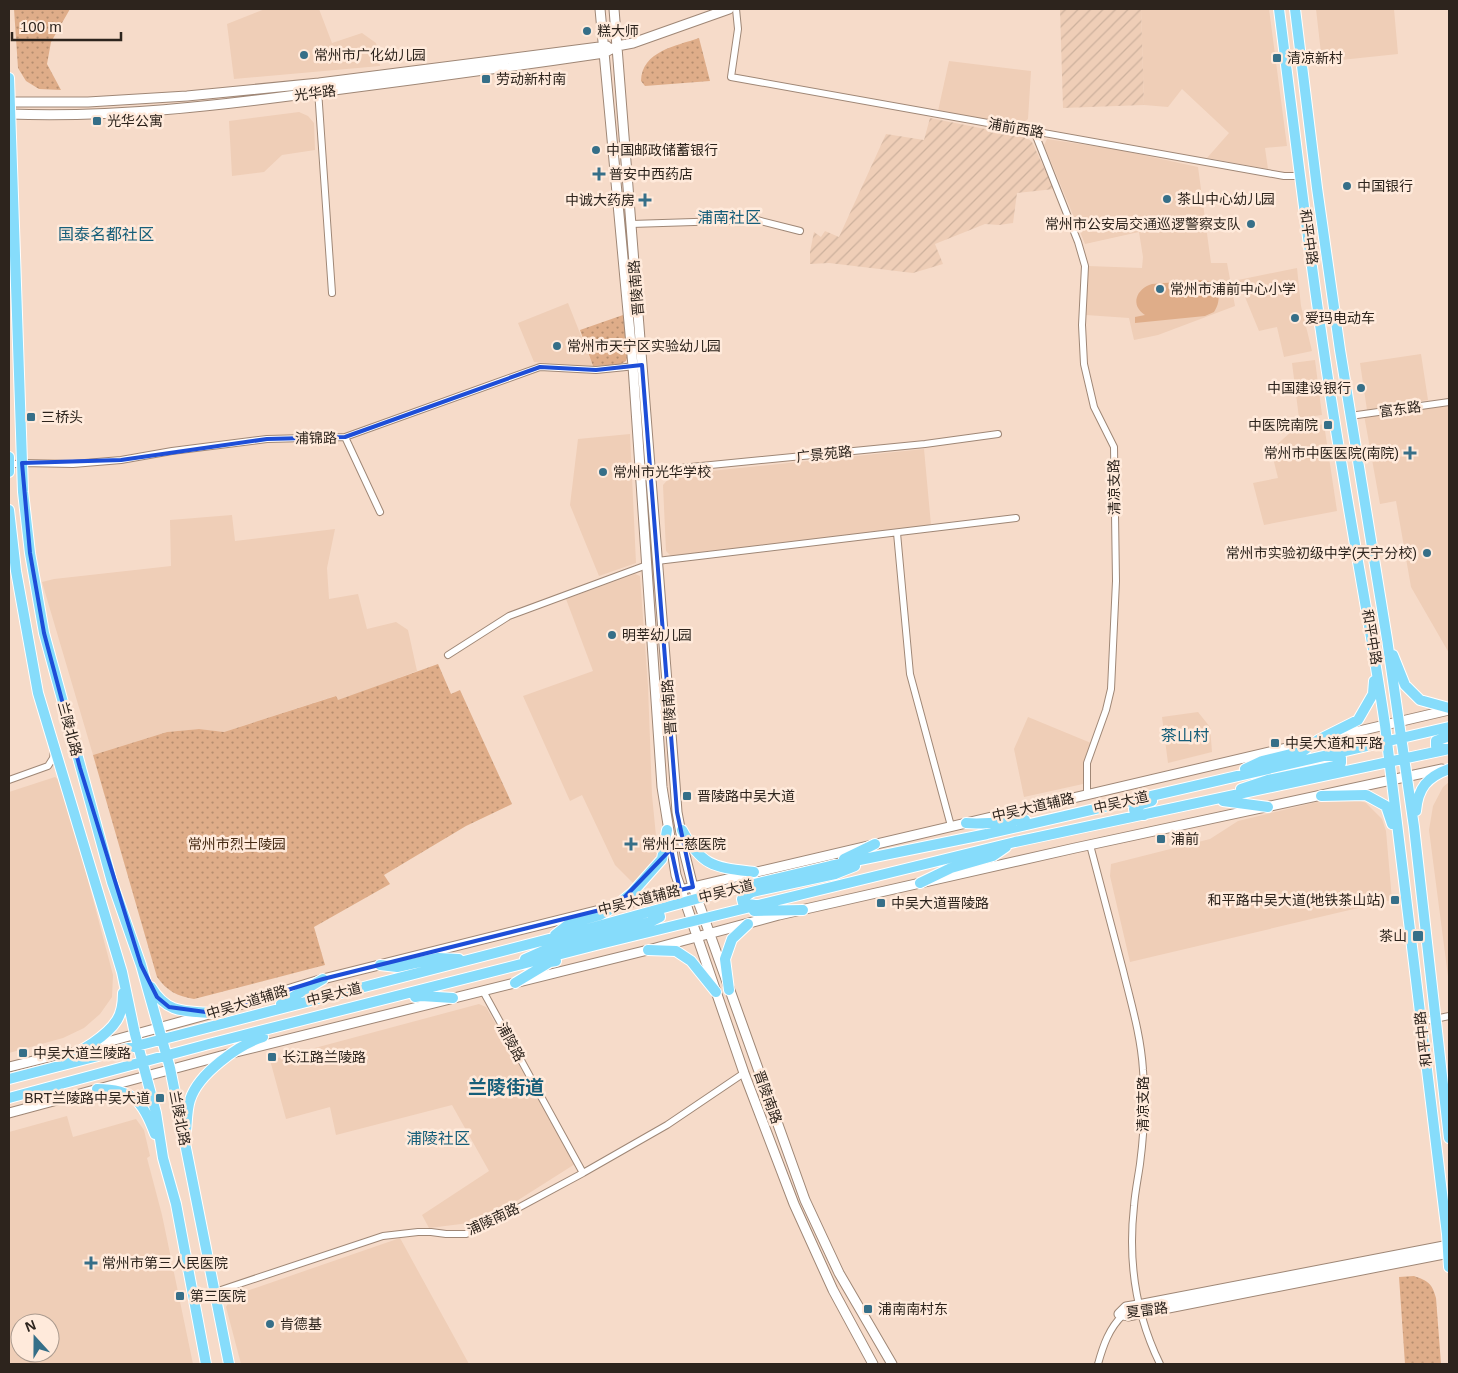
<svg xmlns="http://www.w3.org/2000/svg" width="1458" height="1373" font-family="Helvetica,'Noto Sans SC',sans-serif">
<style>
.built{fill:#efceb7;fill-rule:evenodd}
.industrial{fill:url(#industrial-furrows)}
.grass{fill:#dfad89}
.park{fill:url(#park-dots)}
.lines{fill:none;stroke-linecap:round;stroke-linejoin:round}
.street-casing{stroke:#9f8776;stroke-width:8}
.secondary-casing{stroke:#9f8776;stroke-width:11}
.primary-casing{stroke:#fff;stroke-width:12}
.street{stroke:#fff;stroke-width:6}
.secondary{stroke:#fff;stroke-width:9}
.primary{stroke:#86dcfb;stroke-width:10}
.marked{fill:none;stroke:#1d4ed8;stroke-width:4;stroke-linejoin:round}
.poi-dot{fill:#366f88;stroke:#ffeadb;stroke-width:2}
.labels{text-anchor:middle;dominant-baseline:central;stroke-width:5;stroke-linejoin:round;paint-order:stroke}
.poi-label{font-size:14px;fill:#2d241d;stroke:#ffeadb;text-anchor:start}
.street-label{font-size:14px;fill:#2d241d;stroke:#ffeadb}
.park-label{font-size:14px;fill:#462a13;stroke:#ffeadb}
.quarter-label{font-size:16px;fill:#165e79;stroke:#ffeadb}
.district-label{font-size:19px;font-weight:bold;fill:#165e79;stroke:#ffeadb}
</style>
<defs>
<pattern id="industrial-furrows" width="10" height="10" patternUnits="userSpaceOnUse" patternTransform="scale(1.25)"><rect width="10" height="10" fill="#efceb7"/><path d="M-1 1l2-2M0 10L10 0M9 11l2-2" fill="none" stroke="#cdb19d"/></pattern>
<pattern id="park-dots" width="8" height="8" patternUnits="userSpaceOnUse" patternTransform="scale(1.25)"><rect width="8" height="8" fill="#dfad89"/><path d="M2 2h.1M6 6h.1" fill="none" stroke="#b58d6f" stroke-width="1.8" stroke-linecap="round"/></pattern>
</defs>
<rect width="100%" height="100%" fill="#f6dbc9"/>
<path class="built" d="M265,9H319L332,43L362,33L376,43L380,66L234,79L227,24Z
M1141,9H1269L1287,146L1265,148L1268,169L1207,158L1229,133L1182,89L1168,107L1144,105Z
M1316,9H1394L1398,54L1322,62Z
M949,61L1031,71L1028,119L1020,125L938,111Z
M299,112L308,116L314,123L315,150L282,155L264,172L232,176L229,121Z
M1047,139L1120,150L1198,167L1211,263H1227L1235,306L1158,335L1134,340L1129,318L1086,315L1088,266L1142,268L1143,257L1139,232L1085,244L1044,145Z
M1297,268L1301,306L1312,351L1284,357L1277,327L1259,331L1238,280Z
M568,303L593,366L534,362L518,323Z
M1421,354L1428,400L1367,410L1360,363Z
M1315,360L1322,415L1299,418L1292,363Z
M1449,406V653L1411,587L1396,501L1380,504L1364,415Z
M1324,424L1337,511L1264,525L1253,483L1278,478L1271,450L1293,430Z
M630,434L636,563L599,576L570,505L578,439Z
M924,449L931,525L671,556L666,551L663,485L672,475Z
M232,515L235,541L335,529L327,568L329,599L358,594L367,629L396,622L408,630L417,671L338,701L335,696L224,732L199,729L167,732L93,755L42,582L54,579L171,566L170,520Z
M635,574L640,576L648,686L652,795L659,867L634,884L615,865L582,795L570,801L523,696L593,671L566,599Z
M1198,712L1210,727L1212,752L1168,763L1162,717Z
M1028,717L1091,743L1084,760L1083,784L1024,797L1014,749Z
M55,777L62,782L113,975L112,997L100,1014L84,1028L63,1038L9,1053V792Z
M1449,782V984L1429,830L1433,806L1443,787Z
M1353,798L1366,803L1382,819L1386,831L1392,900L1130,962L1110,876L1111,864L1210,839L1238,821L1321,801Z
M479,1004L486,1007L575,1164L485,1221L429,1228L422,1215L489,1171L452,1105L336,1135L330,1107L286,1119L270,1060Z
M67,1116L73,1137L136,1119L144,1130L150,1156L147,1158L162,1215L193,1364H9V1132ZM20,1323H50V1353H20Z
M400,1238L469,1364H241L226,1307L232,1296Z"/>
<path class="industrial" d="M1060,9H1141L1144,105L1063,108Z
M930,118L1026,137L1032,142L1054,189L1017,193L1013,223L999,225L985,224L935,244L943,264L913,273L829,263L810,264V252L814,232L821,237L825,231L839,237L886,134L924,140Z"/>
<path class="grass" d="M1203,280C1219,282 1223,299 1214,312L1205,316L1135,323V317L1145,315C1130,305 1136,289 1152,284Z"/>
<path class="park" d="M14,9H70L51,42L47,64L61,90L39,89L26,81L18,68Z
M699,38L710,81L645,86L641,81C642,51 676,46 699,38Z
M623,315L629,353L626,361L619,365L593,366L580,330Z
M438,664L451,694L460,690L512,804L466,826L384,875L390,884L314,927L325,965L194,999C177,996 167,991 157,977L93,755L167,732L199,729L224,732L336,696L338,700Z
M1414,1276C1428,1281 1432,1283 1436,1298L1441,1364H1405L1399,1277Z"/>
<g class="lines">
<g class="street-casing">
<path id="street" d="M736,9L738,29L731,77L1284,176H1300
M318,90L332,293
M1034,131L1078,242L1085,266L1082,325L1084,364L1094,407L1114,447L1116,581L1111,689L1106,710L1087,763V794
M631,224L757,220L800,231
M1350,416L1449,402
M345,437L380,512
M9,465L22,463L73,464L121,460L172,451L267,439L345,437L540,367L596,370L636,366
M650,471L925,444L998,434
M897,533L910,674L951,826
M657,561L1016,518
M448,655L509,616L647,565
M9,780L48,766L53,758L54,751
M1090,845C1101,887 1112,928 1123,970C1131,1003 1141,1036 1143,1070C1146,1102 1144,1133 1140,1164C1138,1178 1135,1192 1134,1206C1128,1260 1136,1315 1160,1364
M483,991L583,1173
M1421,1022L1449,1016
M215,1292L383,1236L418,1232H431L446,1234H466L479,1229L583,1173L667,1125L744,1073
M1098,1364C1103,1346 1109,1328 1123,1315"/>
</g>
<g class="secondary-casing">
<path id="secondary" d="M600,9L633,366L662,787L676,875L744,1073L794,1204L833,1290L873,1364
M614,9L675,784L677,812L685,855L693,887L805,1200L839,1273L892,1364
M9,102H88L187,96L319,83L607,46
M9,114C112,118 216,106 319,92C414,80 509,67 604,53L617,46L633,43L729,9
M89,1047L213,1013L323,979L680,890L1449,710
M9,1067L69,1052
M9,1113L232,1053L648,950L779,915L1075,848L1442,769
M1119,1314L1126,1307L1138,1305L1449,1245
M1119,1314L1128,1316L1449,1253"/>
</g>
<g class="primary-casing">
<path id="primary" d="M1279,9C1298,160 1316,311 1341,461C1355,549 1372,636 1385,725L1447,1234L1449,1267
M1295,9L1317,188L1340,350L1387,639L1414,827L1449,1138
M9,78L23,492L30,553L44,633L112,882L141,965L170,1068L229,1364
M9,457V472
M9,510L16,571L38,693L122,972L135,1034L156,1113L163,1158L176,1204L206,1364
M1393,655L1405,685L1420,700L1449,708
M1448,749L1436,746V741L1449,736
M1245,769L1262,761L1303,751L1318,740L1358,720L1373,694L1374,681
M1241,789L1268,780L1335,766L1341,763V758L1328,755
M1321,796L1366,795L1386,806L1392,824
M1223,801L1268,807
M1416,811C1418,788 1427,777 1449,769
M1144,815L1135,814L1134,809L1142,804L1152,801
M966,823C986,825 1005,821 1025,820
M682,830C702,867 714,867 754,872
M844,859L875,844
M920,883L951,868L993,856L1006,847
M755,905L743,903L742,899L752,892L835,874L855,866
M754,911L803,910
M555,935L569,924L600,915L616,906L632,893L662,859L667,830
M648,950L676,951L691,961L716,992
M525,959L552,947L650,922L660,917L659,913L652,912
M380,965L397,967L438,958L459,959
M515,983L550,962L556,961
M151,987C167,1014 185,1011 213,1013
M729,990L725,959L732,939L748,924
M415,997L421,996L453,998
M281,1004L323,979
M62,1058C80,1053 107,1036 117,1020C122,1012 123,1002 123,993
M9,1079L580,931L721,892L830,866L987,834L1449,727
M97,1089C133,1089 143,1101 155,1134
M9,1098L209,1044L600,944L1015,842L1449,749
M186,1131C187,1121 187,1109 190,1100C198,1074 238,1045 263,1037"/>
</g>
<use href="#street" class="street"/>
<use href="#secondary" class="secondary"/>
<use href="#primary" class="primary"/>
</g>
<path class="marked" d="M642,365L677,812L693,887L680,890L671,849L616,906L323,979L213,1013L169,1007L157,997L141,965L80,768L44,633L30,553L22,463L121,460L267,439L345,437L540,367L596,370Z"/>
<g class="poi-dot">
<circle cx="587" cy="31" r="5"/>
<circle cx="304" cy="55" r="5"/>
<rect x="1272" y="53" width="10" height="10" rx="2.5"/>
<rect x="481" y="74" width="10" height="10" rx="2.5"/>
<rect x="92" y="116" width="10" height="10" rx="2.5"/>
<circle cx="596" cy="150" r="5"/>
<path d="M596.5 166.5h5v5h5v5h-5v5h-5v-5h-5v-5h5z"/>
<circle cx="1347" cy="186" r="5"/>
<circle cx="1167" cy="199" r="5"/>
<path d="M642.5 192.5h5v5h5v5h-5v5h-5v-5h-5v-5h5z"/>
<circle cx="1251" cy="224" r="5"/>
<circle cx="1160" cy="289" r="5"/>
<circle cx="1295" cy="318" r="5"/>
<circle cx="557" cy="346" r="5"/>
<circle cx="1361" cy="388" r="5"/>
<rect x="26" y="412" width="10" height="10" rx="2.5"/>
<rect x="1323" y="420" width="10" height="10" rx="2.5"/>
<path d="M1407.5 445.5h5v5h5v5h-5v5h-5v-5h-5v-5h5z"/>
<circle cx="603" cy="472" r="5"/>
<circle cx="1427" cy="553" r="5"/>
<circle cx="612" cy="635" r="5"/>
<rect x="1270" y="738" width="10" height="10" rx="2.5"/>
<rect x="682" y="791" width="10" height="10" rx="2.5"/>
<rect x="1156" y="834" width="10" height="10" rx="2.5"/>
<path d="M628.5 836.5h5v5h5v5h-5v5h-5v-5h-5v-5h5z"/>
<rect x="1390" y="895" width="10" height="10" rx="2.5"/>
<rect x="876" y="898" width="10" height="10" rx="2.5"/>
<rect x="1412" y="930" width="12" height="12" rx="2.5"/>
<rect x="18" y="1048" width="10" height="10" rx="2.5"/>
<rect x="267" y="1052" width="10" height="10" rx="2.5"/>
<rect x="155" y="1093" width="10" height="10" rx="2.5"/>
<path d="M88.5 1255.5h5v5h5v5h-5v5h-5v-5h-5v-5h5z"/>
<rect x="175" y="1291" width="10" height="10" rx="2.5"/>
<rect x="863" y="1304" width="10" height="10" rx="2.5"/>
<circle cx="270" cy="1324" r="5"/>
</g>
<g class="labels">
<g class="poi-label">
<text x="597" y="31">糕大师</text>
<text x="314" y="55">常州市广化幼儿园</text>
<text x="1287" y="58">清凉新村</text>
<text x="496" y="79">劳动新村南</text>
<text x="107" y="121">光华公寓</text>
<text x="606" y="150">中国邮政储蓄银行</text>
<text x="609" y="174">普安中西药店</text>
<text x="1357" y="186">中国银行</text>
<text x="1177" y="199">茶山中心幼儿园</text>
<text x="635" y="200" text-anchor="end">中诚大药房</text>
<text x="1241" y="224" text-anchor="end">常州市公安局交通巡逻警察支队</text>
<text x="1170" y="289">常州市浦前中心小学</text>
<text x="1305" y="318">爱玛电动车</text>
<text x="567" y="346">常州市天宁区实验幼儿园</text>
<text x="1351" y="388" text-anchor="end">中国建设银行</text>
<text x="41" y="417">三桥头</text>
<text x="1318" y="425" text-anchor="end">中医院南院</text>
<text x="1399" y="453" text-anchor="end">常州市中医医院(南院)</text>
<text x="613" y="472">常州市光华学校</text>
<text x="1417" y="553" text-anchor="end">常州市实验初级中学(天宁分校)</text>
<text x="622" y="635">明莘幼儿园</text>
<text x="1285" y="743">中吴大道和平路</text>
<text x="697" y="796">晋陵路中吴大道</text>
<text x="1171" y="839">浦前</text>
<text x="642" y="844">常州仁慈医院</text>
<text x="1385" y="900" text-anchor="end">和平路中吴大道(地铁茶山站)</text>
<text x="891" y="903">中吴大道晋陵路</text>
<text x="1407" y="936" text-anchor="end">茶山</text>
<text x="33" y="1053">中吴大道兰陵路</text>
<text x="282" y="1057">长江路兰陵路</text>
<text x="150" y="1098" text-anchor="end">BRT兰陵路中吴大道</text>
<text x="102" y="1263">常州市第三人民医院</text>
<text x="190" y="1296">第三医院</text>
<text x="878" y="1309">浦南南村东</text>
<text x="280" y="1324">肯德基</text>
</g>
<g class="street-label">
<text transform="translate(315 93) rotate(-7)">光华路</text>
<text transform="translate(1016 128) rotate(10)">浦前西路</text>
<text transform="translate(1309 237) rotate(82)">和平中路</text>
<text transform="translate(636 288) rotate(-95)">晋陵南路</text>
<text transform="translate(1400 409) rotate(-8)">富东路</text>
<text transform="translate(316 438) rotate(-1)">浦锦路</text>
<text transform="translate(824 454) rotate(-6)">广景苑路</text>
<text transform="translate(1114 487) rotate(-91)">清凉支路</text>
<text transform="translate(1372 637) rotate(80)">和平中路</text>
<text transform="translate(669 707) rotate(-94)">晋陵南路</text>
<text transform="translate(70 729) rotate(75)">兰陵北路</text>
<text transform="translate(1121 802) rotate(-13)">中吴大道</text>
<text transform="translate(1033 807) rotate(-13)">中吴大道辅路</text>
<text transform="translate(726 891) rotate(-14)">中吴大道</text>
<text transform="translate(639 900) rotate(-14)">中吴大道辅路</text>
<text transform="translate(334 994) rotate(-14)">中吴大道</text>
<text transform="translate(247 1002) rotate(-17)">中吴大道辅路</text>
<text transform="translate(1423 1039) rotate(-97)">和平中路</text>
<text transform="translate(511 1042) rotate(61)">浦陵路</text>
<text transform="translate(768 1097) rotate(70)">晋陵南路</text>
<text transform="translate(1143 1104) rotate(-90)">清凉支路</text>
<text transform="translate(180 1118) rotate(79)">兰陵北路</text>
<text transform="translate(493 1219) rotate(-25)">浦陵南路</text>
<text transform="translate(1147 1310) rotate(-7)">夏雷路</text>
</g>
<g class="park-label">
<text x="237" y="844">常州市烈士陵园</text>
</g>
<g class="quarter-label">
<text x="729" y="217">浦南社区</text>
<text x="106" y="234">国泰名都社区</text>
<text x="1185" y="735">茶山村</text>
<text x="438" y="1138">浦陵社区</text>
</g>
<g class="district-label">
<text x="506" y="1087">兰陵街道</text>
</g>
</g>
<rect width="1458" height="1373" fill="none" stroke="#2d241d" stroke-width="20"/>
<g transform="translate(35 1338) rotate(339)"><circle r="24" fill="#ffeadb" stroke="#ab9b8f"/>
<path d="M0-4L9 19L0 12L-9 19Z" fill="#366f88"/>
<text y="-8" font-size="14" font-weight="bold" text-anchor="middle" fill="#2d241d">N</text>
</g>
<path d="M12 32v8h109v-8" fill="none" stroke="#2d241d" stroke-width="2.5"/>
<text x="20" y="32" font-size="15" fill="#2d241d" stroke="#ffeadb" stroke-width="4" paint-order="stroke">100 m</text>
</svg>
